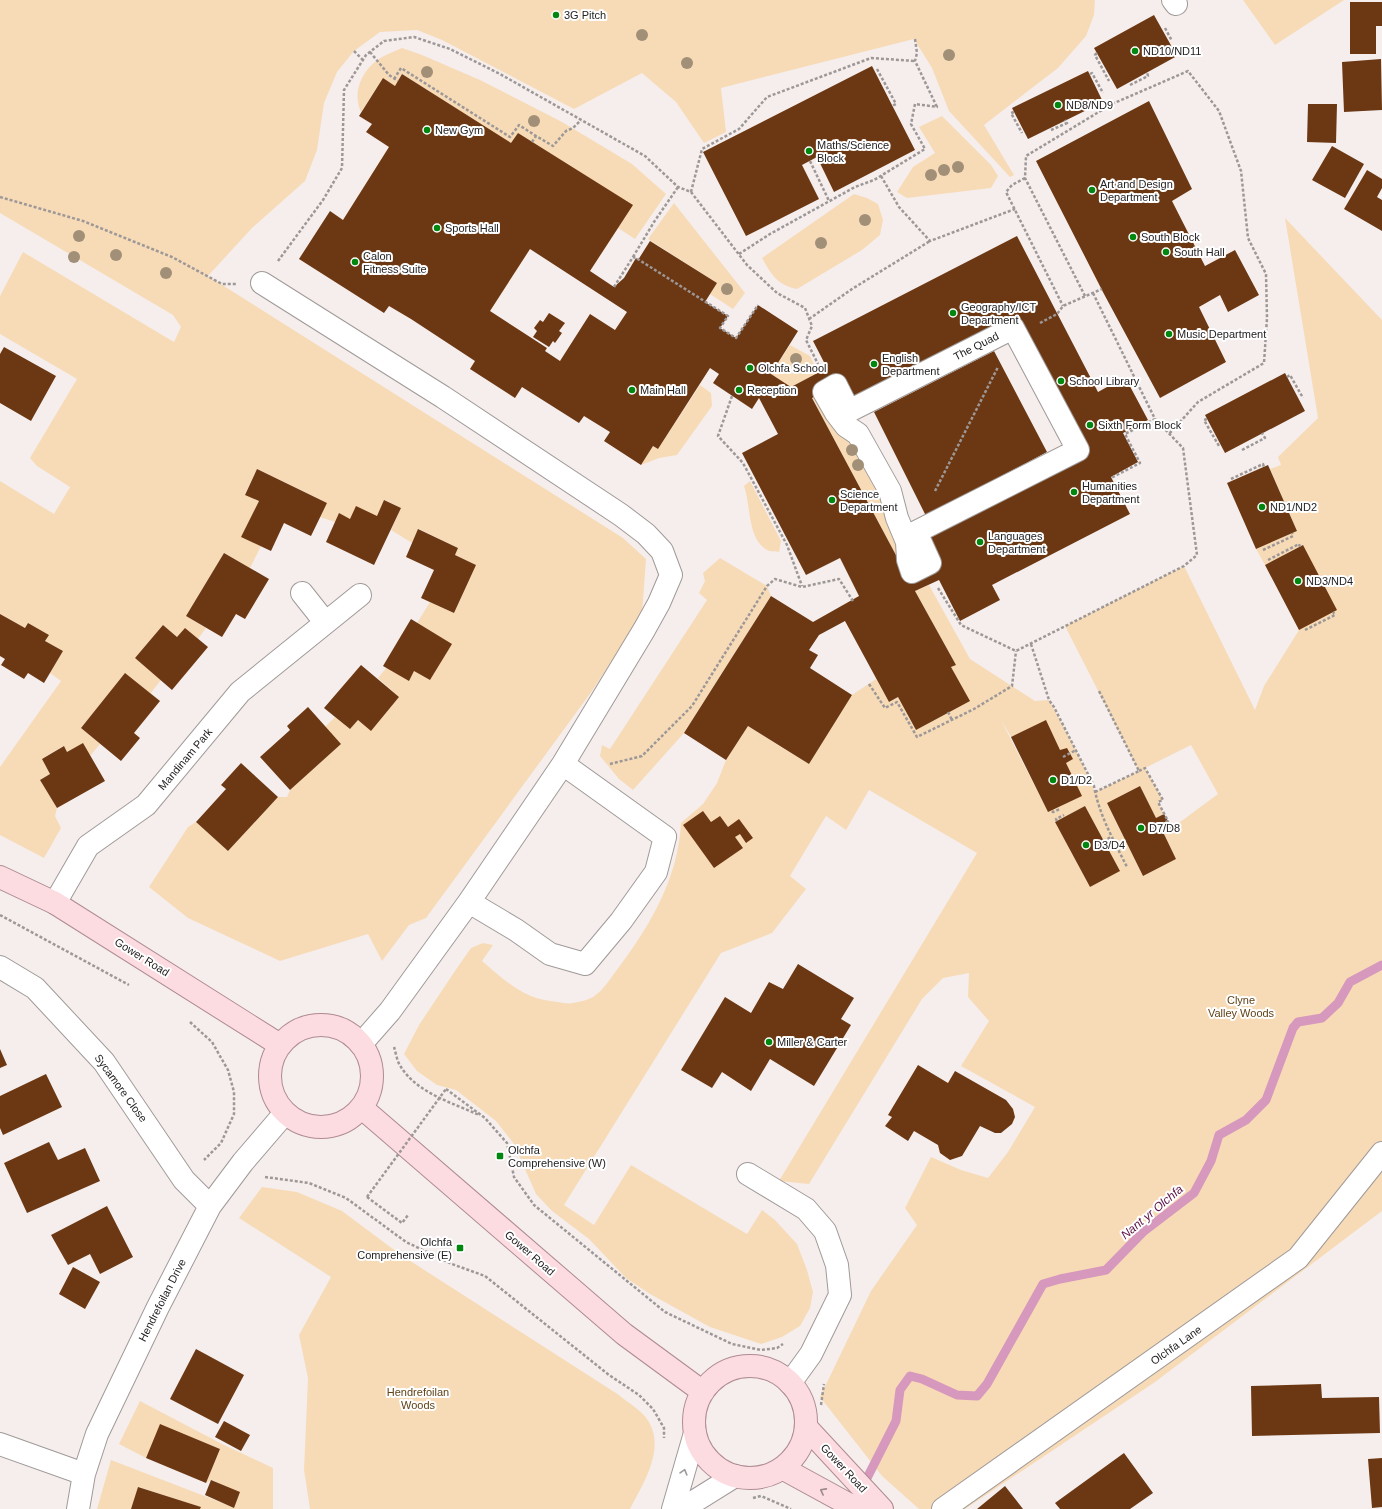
<svg xmlns="http://www.w3.org/2000/svg" width="1382" height="1509" font-family="Arial,sans-serif">
<style>
.green{fill:#f7dbb7;fill-rule:evenodd}
.lines{fill:none;stroke-linecap:round;stroke-linejoin:round}
.stream{stroke:#d698bc;stroke-width:9}
.building{fill:#6c3813;fill-rule:evenodd}
.minor-casing{stroke:#a09a98;stroke-width:24}
.major-casing{stroke:#af8b91;stroke-width:24}
.path{stroke:#9d9897;stroke-width:2.5;stroke-dasharray:3 2;stroke-linecap:butt}
.minor{stroke:#fff;stroke-width:22}
.major{stroke:#fcdbe1;stroke-width:22}
.path-bridge{stroke:#9d9897;stroke-width:2.5;stroke-dasharray:3 2;stroke-linecap:butt}
.tree{fill:#a28f77}
.oneway{stroke:#9d9c9c}
.oneway2{stroke:#9b888b}
.poi-dot{fill:#01870f;stroke:#fff;stroke-width:1.5}
.labels{text-anchor:middle;dominant-baseline:central;stroke-width:4;stroke-linejoin:round;paint-order:stroke}
.poi-label{font-size:11px;fill:#252222;stroke:#fff;text-anchor:start}
.street-label{font-size:11px;fill:#252222;stroke:#fff}
.park-label{font-size:11px;fill:#5f4216;stroke:#fff}
.water-label{font-size:12px;font-style:italic;fill:#5d1547;stroke:#fff}
</style>
<rect width="100%" height="100%" fill="#f5eeed"/>
<path class="green" d="M0,0H1095L1094,15L1086,36L1058,68L984,125L1014,175L1010,177L949,111L932,68L914,39L721,88L726,132L704,143L676,102L642,73L574,109L442,40L417,30L380,32L354,51L337,72L324,103L317,150L305,181L252,228L208,276L623,538L646,559L642,614L592,691L426,918L409,925L382,961L368,934L280,961L188,918L149,887L188,827L196,822L228,851L278,797H287L290,790L341,744L325,727L335,717L350,729L358,720L371,730L399,697L378,678L387,667L409,680L414,671L430,680L451,644L417,623L430,602L454,613L476,565L455,555L458,548L419,529L412,543L391,530L401,508L385,500L377,516L350,519L339,514L335,522L320,517L327,503L257,469L245,494L259,501L242,537L261,546L250,568L224,553L186,616L206,628L198,639L177,637L163,625L135,658L161,680L150,694L125,674L81,728L100,744L90,756L67,752L63,746L42,759L50,774L40,780L57,808L55,816L61,828L44,858L0,835V767L61,681L50,673L63,651L45,641L49,635L28,623L25,628L0,614V481L54,514L70,487L37,466L30,458L77,379L0,334V296L23,252L174,342L181,327L173,315L0,213Z
M1243,0H1344L1275,45Z
M402,48L422,55L480,80L562,122L632,164L666,194L635,239L618,228L590,271L541,242L530,249L487,316L343,220L389,147L488,129L402,74L395,86L383,78L361,112C351,91 364,66 384,56C389,53 396,51 402,48Z
M942,116L991,165L998,176L991,188L907,198L897,192L913,167L935,153L919,127Z
M854,194L867,198L878,204L883,220L880,235L862,250L797,289C777,285 771,274 762,258Z
M674,203L745,293L733,309L710,294L717,283L648,239Z
M1285,218L1382,320V1211L1155,1382L965,1509H919L882,1476L820,1397L871,1291L917,1225L905,1208L931,1157L961,1170L988,1178L1008,1152L1035,1107L961,1066L989,1021L968,997L969,973L943,978L922,999L809,1184L779,1181L977,853L869,790L846,830L826,816L790,876L806,889L772,933L721,953L564,1205L594,1225L631,1165L747,1234L762,1210L775,1220L797,1244L807,1270L813,1292L810,1308L800,1326L782,1337L761,1344L710,1327L650,1294L626,1278L589,1239L552,1211L536,1194L514,1144L496,1121L456,1090L437,1085L417,1071L404,1054L419,1025L457,968L471,948L483,943L493,945L482,961C507,982 524,1000 558,1002C563,1003 568,1004 573,1003C579,1002 588,1000 593,997C604,990 612,976 619,967C651,924 678,878 681,823L703,804L717,783L726,760L748,726L809,764L852,695L876,679L889,702L898,697L916,730L969,701L951,667L956,665L915,591L929,585L970,659L1035,701L1049,700L1076,750L1095,792L1139,771L1065,626L1184,566L1255,710L1264,686L1299,630L1303,545L1265,565L1256,549L1297,531L1270,469L1281,465L1278,457L1318,418ZM1001,720L1011,737L1082,796L1051,810L1042,800ZM1191,745L1218,794L1172,828L1163,832L1176,859L1143,876L1107,803L1140,786L1156,818L1164,814L1158,802L1163,800L1145,768ZM1085,806L1119,871L1090,887L1055,822Z
M790,345L810,356L818,373L791,387L771,374Z
M700,385L711,393L712,406L677,455L659,458L641,465L653,446L658,449Z
M824,392L874,460L905,572L812,398Z
M750,481L781,541L779,552C776,551 770,552 767,550C747,539 751,505 744,486Z
M720,558L767,586L771,596L684,733L633,790L619,779L600,756L602,745L610,749L707,600L699,593L705,581L703,573Z
M262,1187L297,1192L342,1211L401,1255L619,1395C627,1402 641,1410 647,1419C667,1448 643,1483 630,1509H310L304,1470L308,1378L299,1335L331,1277L239,1218Z
M140,1401L222,1444L273,1468V1509H200V1507L139,1487L131,1509H97L111,1460L233,1507L240,1493L212,1480L206,1483L220,1449L160,1425L146,1458L119,1444Z"/>
<g class="lines">
<path class="stream" d="M865,1482L896,1421L900,1390L910,1376L922,1379L957,1395L977,1396L987,1384L1043,1284L1060,1279L1106,1270L1143,1232L1194,1193L1211,1161L1219,1135L1246,1120L1266,1100L1293,1028L1298,1022L1322,1018L1338,1003L1350,982L1382,965"/>
</g>
<path class="building" d="M1350,2H1382V26H1376V54H1350Z
M1154,15L1177,56L1117,89L1094,48Z
M1381,59L1382,110L1344,112L1342,62Z
M872,66L915,150L834,192L817,157L802,165L819,199L746,236L703,152Z
M1088,71L1103,102L1028,139L1012,108Z
M402,74L511,143L518,133L633,205L590,271L614,287L624,278L636,258L638,260L650,241L717,283L705,302L728,316L720,328L736,338L758,305L798,331L771,374L791,387L827,368L813,341L1017,236L1098,392L1125,377L1148,420L1123,433L1138,462L1111,477L1130,514L992,585L1000,600L960,621L939,580L915,591L956,665L951,667L970,701L916,730L898,697L889,702L845,621L819,635L809,650L818,655L810,668L852,695L809,764L748,726L726,760L684,733L771,596L813,622L859,596L840,558L806,575L742,453L778,434L759,398L752,409L713,383L719,374L710,368L658,449L653,446L641,465L604,441L610,432L584,416L579,423L522,387L515,398L470,369L475,361L411,319L389,306L384,313L299,259L330,211L343,220L389,147L366,132L372,124L359,116L383,78L395,86ZM530,249L627,312L615,330L590,314L560,361L545,351L547,348L490,311ZM1017,336L1078,450L916,532L905,572L812,398L831,388L865,403Z
M1149,101L1192,189L1172,201L1205,266L1235,250L1259,295L1228,312L1220,295L1199,307L1226,362L1160,398L1104,294L1036,161Z
M1308,104H1337L1336,143L1307,142Z
M1332,146L1364,164L1345,198L1312,180Z
M1367,170L1382,179V188L1377,197L1382,200V231L1344,209Z
M549,313L565,323L559,331L562,333L555,343L553,341L549,347L533,337L537,331L534,328L540,320L543,322Z
M4,347L56,376L31,421L0,403V354Z
M994,351L1047,452L926,516L874,412Z
M1285,373L1305,411L1225,453L1205,415Z
M1268,465L1297,531L1256,549L1227,483Z
M257,469L327,503L311,536L284,523L271,551L241,537L259,501L245,495Z
M384,500L401,508L374,565L326,542L339,513L350,519L356,506L377,516Z
M418,529L458,548L455,555L476,565L454,613L421,598L434,570L406,557Z
M1303,545L1337,610L1299,630L1265,565Z
M224,553L269,579L245,619L236,614L222,637L186,616Z
M0,614L25,628L28,623L49,635L45,641L63,651L44,683L28,673L24,679L1,665L5,659L0,656Z
M411,619L452,644L430,680L414,671L409,681L383,666Z
M163,625L177,637L185,628L208,647L172,690L135,658Z
M361,665L399,697L371,731L358,720L350,729L324,708Z
M125,673L160,701L134,733L140,738L121,761L81,728Z
M308,707L341,744L290,790L260,757L290,730L287,726Z
M1046,720L1060,750L1067,748L1073,759L1066,763L1082,796L1048,812L1011,737Z
M83,743L105,781L57,808L40,780L50,774L42,759L64,746L67,752Z
M241,763L278,797L228,851L196,822L226,789L221,785Z
M1140,786L1156,818L1164,814L1172,828L1163,832L1176,859L1143,876L1107,803Z
M1085,806L1120,871L1090,887L1055,822Z
M703,811L711,822L720,816L728,827L739,819L753,838L746,843L740,834L735,837L743,848L714,868L683,825Z
M798,964L854,998L841,1019L851,1025L814,1086L770,1059L751,1091L722,1072L712,1088L681,1070L725,997L751,1013L769,982L783,989Z
M0,1049L7,1065L0,1068Z
M918,1065L948,1083L955,1071L1006,1100L1013,1109L1015,1117L1012,1124L1001,1133H995L980,1126L962,1156L950,1160L940,1153L938,1145L914,1131L908,1141L885,1126L892,1117L888,1115Z
M46,1074L62,1107L3,1135L0,1128V1096Z
M49,1142L58,1160L85,1148L100,1181L27,1213L4,1163Z
M107,1206L133,1257L100,1274L90,1254L68,1265L51,1235Z
M73,1267L100,1282L85,1309L59,1294Z
M196,1349L244,1375L218,1424L170,1399Z
M1321,1384L1322,1398L1379,1397L1380,1433L1252,1436L1251,1386Z
M224,1421L250,1435L241,1451L215,1437Z
M160,1424L220,1449L206,1483L146,1458Z
M1124,1453L1153,1493L1130,1509H1060L1055,1503Z
M1382,1458V1507L1372,1508L1368,1459Z
M211,1480L240,1492L234,1508L205,1495Z
M1005,1486L1023,1509H977Z
M138,1487L201,1507L200,1509H131Z"/>
<g class="lines">
<g class="minor-casing">
<path id="minor" d="M1173,0L1176,4
M262,283L443,397L621,515L646,534L662,551L671,575L659,603L644,630L563,764L469,902
M1013,328L1078,450L916,532L930,563L912,572L908,560L907,542L897,518L890,491L858,434L846,426L836,413L824,392L836,385L849,411Z
M302,593L325,622
M55,903L88,846L146,805L240,692L360,595
M0,967L35,988L104,1062L184,1180L210,1206
M361,1044L390,1011L469,902L516,930L550,954L585,964L621,921L656,872L665,837L563,764
M748,1174L806,1209L825,1231L837,1265L840,1295L811,1354L790,1383
M0,1444L84,1474
M78,1509L84,1474L97,1434L158,1307L210,1206L243,1162L285,1113
M673,1509L695,1433
M682,1509L735,1476
M943,1509L1298,1258L1382,1153"/>
</g>
<g class="major-casing">
<path id="major" d="M0,877L55,903L280,1045
M270 1076a51 51 0 1 1 102 0a51 51 0 1 1-102 0Z
M362,1108L624,1334L703,1392
M694 1422a56 56 0 1 1 112 0a56 56 0 1 1-112 0Z
M806,1427L882,1509
M782,1468L857,1509"/>
</g>
<path class="path" d="M1165,28L1172,41
M915,39L917,53L915,61L937,107
M354,51L363,60
M370,52L389,75L398,81
M1097,53L1095,55L1109,81
M877,69L896,104L892,106
M1090,74L1092,73L1103,93
M394,79L401,68L510,137L519,125L536,136
M1130,85L1148,76L1147,72
M1014,112L1011,113L1022,133
M1051,130L1067,123L1065,120
M532,142L536,136L553,146L566,131L573,128L581,120
M810,161L829,201
M881,176L899,207L930,241L1015,209
M1025,178L1012,185L1006,192L1063,306
M691,192L702,149L739,129L767,97L871,58L915,61
M0,197L83,221L172,257L222,284H236
M739,254L770,234L855,187L874,180L925,149L911,124L915,104L938,107
M633,257L654,222L678,187
M278,261L323,200L342,168L344,90L366,55L384,41L414,37L450,49L500,74L645,156L678,187L691,192L747,265L777,293L805,308L812,326L806,340L818,364
M614,287L633,257L636,258L728,316L720,328L736,338L758,305
M1093,293L1155,419L1125,434L1140,463L1111,478
M1085,296L1025,178L1026,156L1112,104L1188,71L1219,111L1241,171L1248,238L1266,274L1267,318L1264,363L1198,402L1169,434
M809,319L852,289L930,241
M1040,323L1057,314L1063,306L1102,289
M1287,377L1290,375L1303,398
M732,396L718,436L743,463L787,545L802,586
M1207,419L1204,420L1219,446
M1242,450L1265,438L1262,433
M1231,479L1263,464L1264,467
M935,491L998,367
M1263,550L1293,536L1292,533
M1268,560L1299,544L1300,547
M938,588L961,625L1016,651L1184,566L1197,555L1183,448L1155,419
M1305,630L1335,615L1333,612
M1031,644L1049,700L1054,707L1094,786C1099,815 1114,841 1127,867
M869,684L885,708L897,702L917,737L974,709L1012,686L1016,651
M948,712L952,720
M1063,757L1076,750
M610,764L642,756L692,706L767,586L775,579L802,587L839,579L853,601
M1139,771L1145,768L1163,800L1158,802L1168,821L1159,825
M1095,792L1139,771L1099,691
M1052,811L1053,812L1060,809
M1057,821L1056,819L1064,815
M1103,841L1111,837
M0,915L129,985
M190,1022L212,1042L228,1070L234,1092V1114L221,1143L204,1160
M394,1047C396,1053 397,1062 401,1067C417,1093 453,1103 479,1115
M446,1089L485,1118L507,1143L514,1177L534,1205L665,1312L732,1344L761,1350L777,1348L783,1344
M265,1177L309,1183L346,1198L406,1242L452,1264L485,1276L609,1375L639,1395L653,1409L664,1428V1438
M367,1197L402,1223L408,1215
M821,1405L824,1384
M753,1498L761,1496L791,1509"/>
<use href="#minor" class="minor"/>
<use href="#major" class="major"/>
<path class="path-bridge" d="M367,1197L446,1089"/>
</g>
<g class="tree">
<circle cx="642" cy="35" r="6"/>
<circle cx="949" cy="55" r="6"/>
<circle cx="687" cy="63" r="6"/>
<circle cx="427" cy="72" r="6"/>
<circle cx="534" cy="121" r="6"/>
<circle cx="958" cy="167" r="6"/>
<circle cx="944" cy="170" r="6"/>
<circle cx="931" cy="175" r="6"/>
<circle cx="865" cy="220" r="6"/>
<circle cx="79" cy="236" r="6"/>
<circle cx="821" cy="243" r="6"/>
<circle cx="116" cy="255" r="6"/>
<circle cx="74" cy="257" r="6"/>
<circle cx="166" cy="273" r="6"/>
<circle cx="727" cy="289" r="6"/>
<circle cx="796" cy="359" r="6"/>
<circle cx="852" cy="450" r="6"/>
<circle cx="858" cy="465" r="6"/>
</g>
<defs><path id="oneway-chevron" d="M-2-3.5L2.5 0L-2 3.5" fill="none" stroke-width="1.6" stroke-linecap="round" stroke-linejoin="round"/></defs>
<use class="oneway" href="#oneway-chevron" transform="translate(684 1472) rotate(-74)"/>
<use class="oneway2" href="#oneway-chevron" transform="translate(823 1491) rotate(-152)"/>
<g class="poi-dot">
<circle cx="556" cy="15" r="4"/>
<circle cx="1135" cy="51" r="4"/>
<circle cx="1058" cy="105" r="4"/>
<circle cx="427" cy="130" r="4"/>
<circle cx="809" cy="151" r="4"/>
<circle cx="1092" cy="190" r="4"/>
<circle cx="437" cy="228" r="4"/>
<circle cx="1133" cy="237" r="4"/>
<circle cx="1166" cy="252" r="4"/>
<circle cx="355" cy="262" r="4"/>
<circle cx="953" cy="313" r="4"/>
<circle cx="1169" cy="334" r="4"/>
<circle cx="874" cy="364" r="4"/>
<circle cx="750" cy="368" r="4"/>
<circle cx="1061" cy="381" r="4"/>
<circle cx="632" cy="390" r="4"/>
<circle cx="739" cy="390" r="4"/>
<circle cx="1090" cy="425" r="4"/>
<circle cx="1074" cy="492" r="4"/>
<circle cx="832" cy="500" r="4"/>
<circle cx="1262" cy="507" r="4"/>
<circle cx="980" cy="542" r="4"/>
<circle cx="1298" cy="581" r="4"/>
<circle cx="1053" cy="780" r="4"/>
<circle cx="1141" cy="828" r="4"/>
<circle cx="1086" cy="845" r="4"/>
<circle cx="769" cy="1042" r="4"/>
<rect x="496" y="1152" width="8" height="8" rx="2"/>
<rect x="456" y="1244" width="8" height="8" rx="2"/>
</g>
<g class="labels">
<g class="poi-label">
<text x="564" y="15">3G Pitch</text>
<text x="1143" y="51">ND10/ND11</text>
<text x="1066" y="105">ND8/ND9</text>
<text x="435" y="130">New Gym</text>
<text x="817" y="145">Maths/Science<tspan x="817" dy="13">Block</tspan></text>
<text x="1100" y="184">Art and Design<tspan x="1100" dy="13">Department</tspan></text>
<text x="445" y="228">Sports Hall</text>
<text x="1141" y="237">South Block</text>
<text x="1174" y="252">South Hall</text>
<text x="363" y="256">Calon<tspan x="363" dy="13">Fitness Suite</tspan></text>
<text x="961" y="307">Geography/ICT<tspan x="961" dy="13">Department</tspan></text>
<text x="1177" y="334">Music Department</text>
<text x="882" y="358">English<tspan x="882" dy="13">Department</tspan></text>
<text x="758" y="368">Olchfa School</text>
<text x="1069" y="381">School Library</text>
<text x="640" y="390">Main Hall</text>
<text x="747" y="390">Reception</text>
<text x="1098" y="425">Sixth Form Block</text>
<text x="1082" y="486">Humanities<tspan x="1082" dy="13">Department</tspan></text>
<text x="840" y="494">Science<tspan x="840" dy="13">Department</tspan></text>
<text x="1270" y="507">ND1/ND2</text>
<text x="988" y="536">Languages<tspan x="988" dy="13">Department</tspan></text>
<text x="1306" y="581">ND3/ND4</text>
<text x="1061" y="780">D1/D2</text>
<text x="1149" y="828">D7/D8</text>
<text x="1094" y="845">D3/D4</text>
<text x="777" y="1042">Miller &amp; Carter</text>
<text x="508" y="1150">Olchfa<tspan x="508" dy="13">Comprehensive (W)</tspan></text>
<text x="452" y="1242" text-anchor="end">Olchfa<tspan x="452" dy="13">Comprehensive (E)</tspan></text>
</g>
<g class="street-label">
<text transform="translate(976 346) rotate(-27)">The Quad</text>
<text transform="translate(185 759) rotate(-50)">Mandinam Park</text>
<text transform="translate(142 957) rotate(32)">Gower Road</text>
<text transform="translate(121 1088) rotate(54)">Sycamore Close</text>
<text transform="translate(530 1253) rotate(41)">Gower Road</text>
<text transform="translate(162 1300) rotate(-63)">Hendrefoilan Drive</text>
<text transform="translate(1176 1345) rotate(-35)">Olchfa Lane</text>
<text transform="translate(844 1468) rotate(47)">Gower Road</text>
</g>
<g class="park-label">
<text x="1241" y="1000">Clyne<tspan x="1241" dy="13">Valley Woods</tspan></text>
<text x="418" y="1392">Hendrefoilan<tspan x="418" dy="13">Woods</tspan></text>
</g>
<g class="water-label">
<text transform="translate(1152 1212) rotate(-40)">Nant yr Olchfa</text>
</g>
</g>
</svg>
